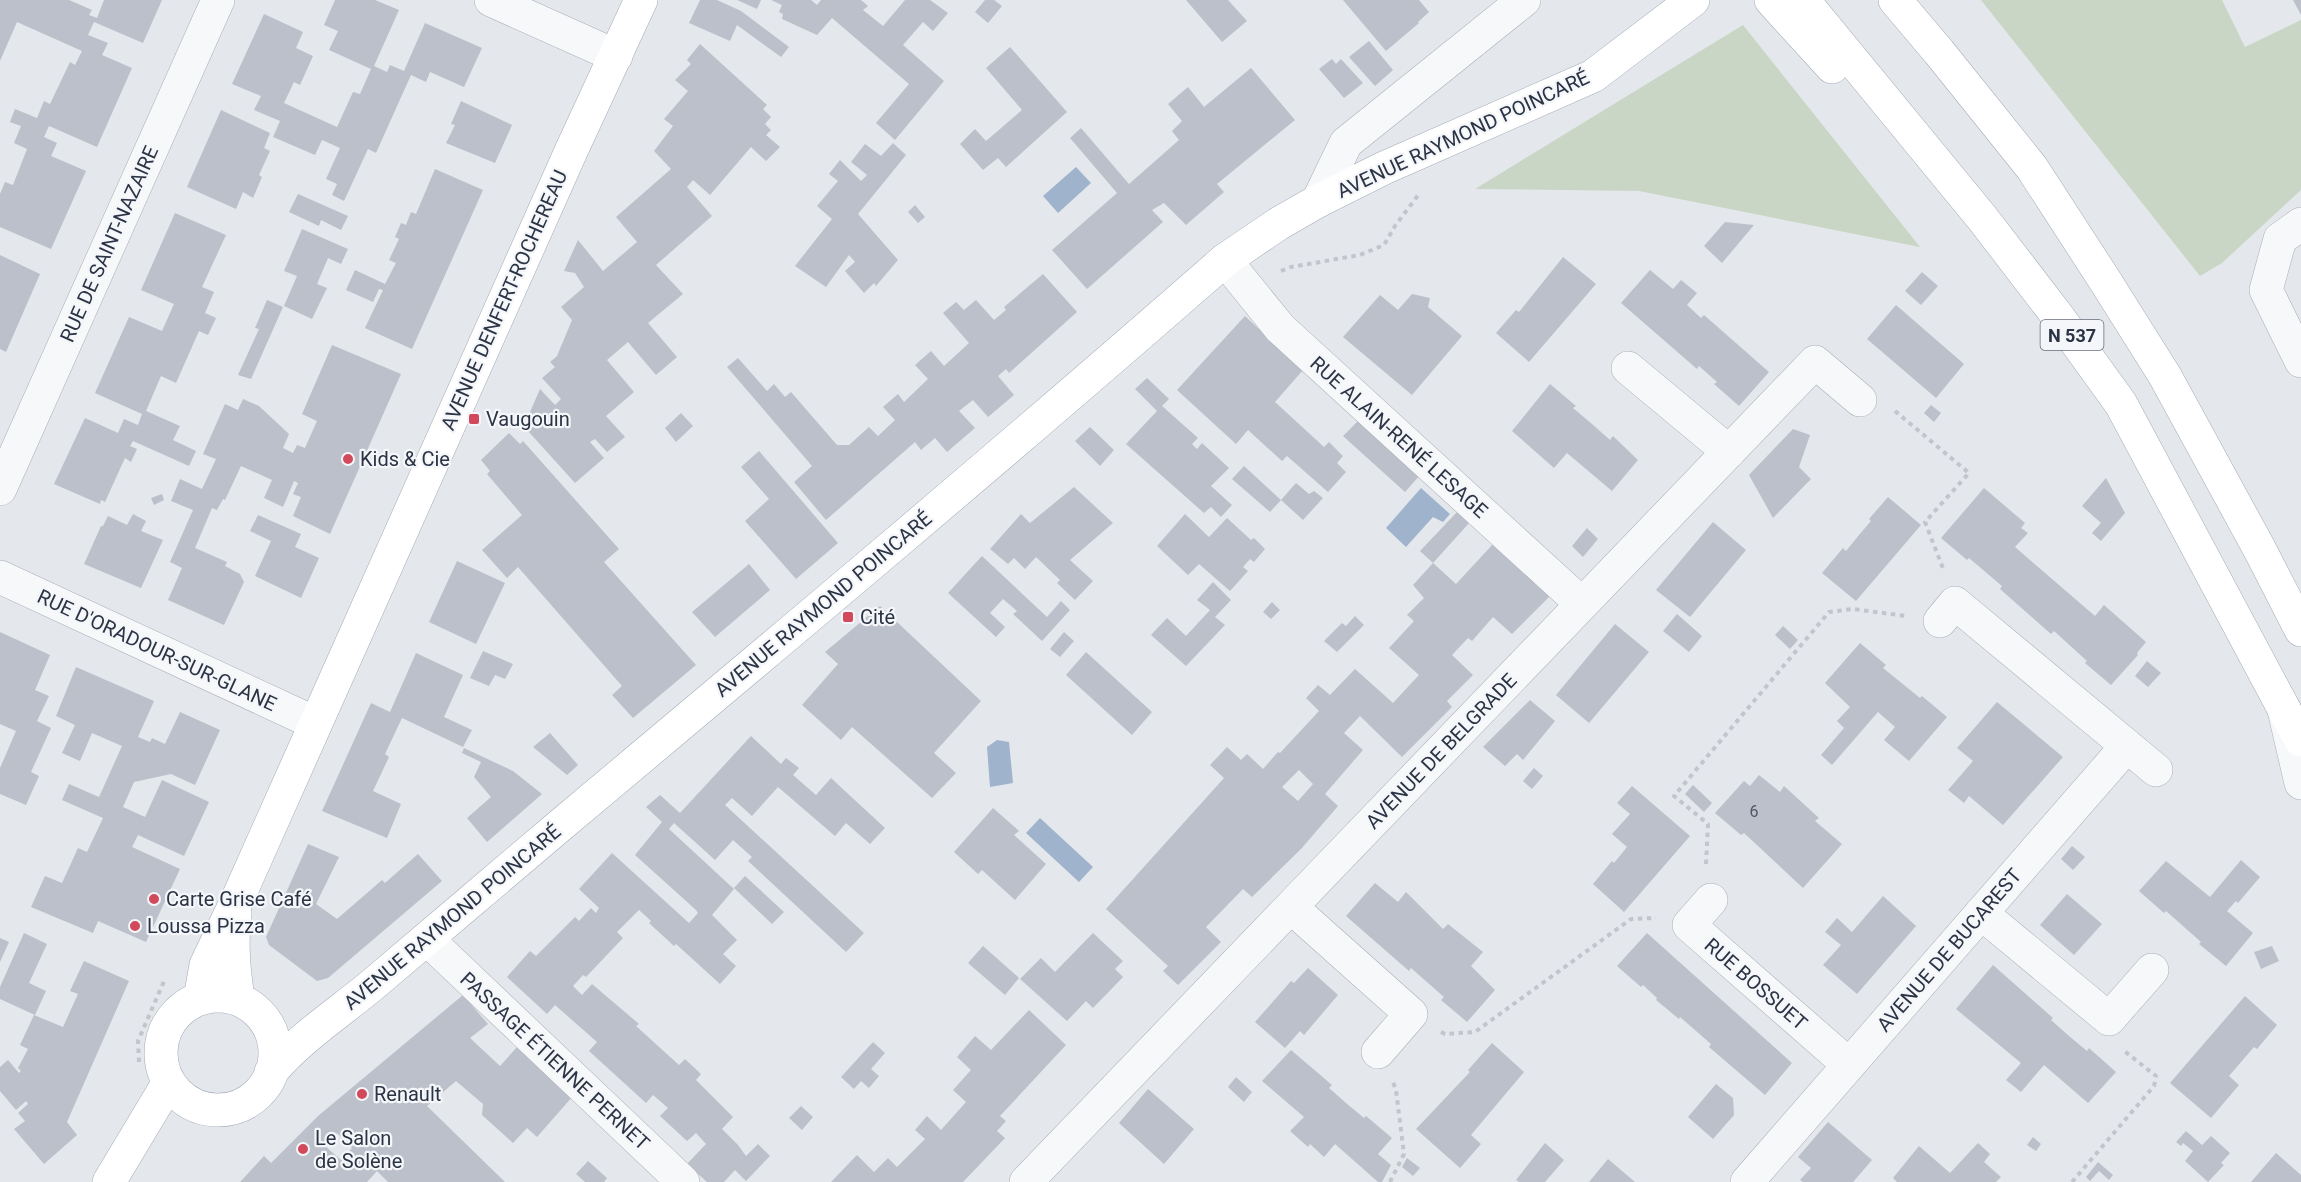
<svg xmlns="http://www.w3.org/2000/svg" width="2301" height="1182" font-family="Roboto,sans-serif">
<style>
.green{fill:#c9d6c5}
.water{fill:#9fb4cc}
.building{fill:#bbc0ca;fill-rule:evenodd}
.lines{fill:none;stroke-linecap:round;stroke-linejoin:round}
.minor-casing{stroke:#a9aeb7;stroke-width:34}
.major-casing{stroke:#a3abb8;stroke-width:34}
.highway-casing{stroke:#8b94a3;stroke-width:34}
.path{stroke:#c2c5cb;stroke-width:4;stroke-dasharray:4.5 4.5;stroke-linecap:butt}
.minor{stroke:#f7f8fa;stroke-width:33}
.major{stroke:#fff;stroke-width:33}
.highway{stroke:#fff;stroke-width:33}
.poi-dot{fill:#d1495b;stroke:#f4f6f9;stroke-width:2}
.labels{text-anchor:middle;dominant-baseline:central;stroke-width:4.5;stroke-linejoin:round;paint-order:stroke}
.number-label{font-size:16px;fill:#4f5766}
.shield{fill:#f4f6f9;stroke:#676e7b;stroke-width:1.5}
.shield-label{font-size:18px;font-weight:bold;fill:#2b3445}
.street-label{font-size:20px;fill:#2b3445;stroke:#f4f6f9}
.poi-label{font-size:20px;fill:#2b3445;stroke:#f4f6f9;text-anchor:start}
</style>
<rect width="100%" height="100%" fill="#e4e7ec"/>
<path class="green" d="M1981,0H2222L2245,47L2301,20V190L2222,263L2200,276Z
M1743,25L1920,247L1639,191L1475,189Z"/>
<path class="water" d="M1076,167L1091,183L1058,213L1043,196Z
M1421,488L1450,514L1443,522L1433,517L1406,547L1386,528Z
M997,740L1009,742L1013,783L990,787L987,747Z
M1040,818L1093,867L1079,882L1026,833Z"/>
<path class="building" d="M0,0H69L92,10L89,15L97,18L104,0H162L143,43L94,22L88,35L108,43L102,55L132,68L97,147L49,126L44,137L57,143L51,156L86,171L51,249L0,227V194L5,182L13,185L27,149L14,143L21,126L10,122L15,109L37,118L44,101L50,104L70,62L75,65L82,51L17,22L0,61Z
M335,0H375L399,10L374,66L387,72L390,65L404,71L425,23L482,48L464,87L430,72L426,82L411,75L376,153L368,149L344,201L332,195L337,184L326,179L340,148L322,140L315,155L273,137L280,121L254,110L261,96L232,84L264,14L303,32L296,48L313,56L300,85L294,82L284,103L337,127L353,92L360,94L371,69L329,50L338,31L324,25Z
M700,0H717L741,11L789,47L781,57L737,25L730,41L689,23Z
M737,0H761L757,9Z
M771,0H811L817,5L821,0H861L868,6L863,10L883,26L905,0H930L948,13L933,31L923,22L903,45L944,81L895,140L876,123L909,84L832,18L817,35L782,19L783,14L779,12L782,5Z
M985,0H994L1002,6L988,23L975,12Z
M1186,0H1228L1247,21L1222,42Z
M1343,0H1419L1429,12L1418,22L1419,23L1386,51Z
M2293,0H2301V15Z
M1369,41L1393,70L1375,86L1349,57Z
M700,44L767,105L763,109L771,117L765,124L771,130L766,135L780,147L766,161L751,147L710,195L693,180L687,187L712,216L656,265L683,294L648,323L677,357L656,375L628,342L607,360L634,392L606,416L625,437L607,452L595,439L590,442L604,458L575,483L528,431L539,421L530,412L540,389L555,405L561,399L542,378L555,367L550,362L557,356L572,320L561,307L584,287L575,273L564,271L578,240L603,271L637,242L616,217L671,169L654,151L673,126L664,119L688,91L675,80L691,64L687,60Z
M1010,47L1067,112L1006,167L998,158L983,170L960,144L975,129L986,141L1022,110L986,68Z
M1332,59L1336,64L1341,59L1363,83L1344,98L1319,69Z
M1251,68L1295,120L1217,184L1224,192L1186,225L1164,203L1152,210L1163,222L1087,289L1052,250L1117,193L1070,138L1081,128L1129,184L1179,140L1172,131L1182,121L1168,104L1188,87L1204,107Z
M461,101L512,125L495,163L446,143L455,125L451,124Z
M221,110L270,133L264,148L270,151L259,175L262,177L253,198L243,192L236,209L187,187Z
M893,143L906,155L858,214L898,260L876,286L874,283L864,293L845,271L855,262L849,255L826,287L795,266L832,219L817,206L838,181L829,174L840,160L861,181L867,175L851,162L865,144L881,156Z
M435,169L483,190L412,349L365,328L383,290L379,289L373,302L346,290L355,270L385,284L396,263L389,260L399,239L395,237L401,223L406,225L411,212L416,214Z
M298,194L348,216L341,230L321,220L319,226L289,212Z
M915,205L925,217L918,223L908,212Z
M175,213L226,235L202,287L214,292L205,313L216,318L208,335L199,331L176,383L161,376L146,411L180,426L173,440L196,451L189,466L133,441L130,446L137,449L131,462L125,458L105,502L101,500L100,504L54,484L85,418L118,433L124,419L138,425L142,414L95,393L129,317L162,331L174,304L141,290Z
M1725,222L1754,225L1722,263L1704,246Z
M302,229L348,249L341,264L328,258L317,284L327,288L312,319L284,306L297,276L284,271Z
M0,255L40,274L6,352L0,349Z
M1563,257L1596,284L1529,362L1496,333L1516,310L1519,312Z
M1650,270L1673,289L1681,280L1697,293L1687,305L1701,318L1704,315L1769,372L1739,406L1714,384L1717,382L1699,366L1697,369L1621,303Z
M1922,272L1938,286L1921,305L1905,291Z
M1043,274L1077,312L1009,373L1006,369L998,376L1014,395L988,417L973,400L959,411L975,428L947,452L935,438L921,450L915,442L826,520L794,482L812,466L727,367L738,358L767,391L774,384L785,397L791,392L837,445H849L869,427L878,436L895,420L883,407L898,394L904,402L928,379L915,365L931,351L944,366L969,343L943,313L956,302L964,310L976,300L994,320L1006,310L1004,307Z
M1412,294L1430,298L1428,307L1462,336L1412,395L1343,337L1380,295L1398,310Z
M267,300L283,307L251,379L238,375L259,329L255,328Z
M1896,305L1964,364L1936,398L1867,339Z
M1245,316L1303,370L1275,402L1324,447L1329,442L1343,456L1337,463L1346,472L1328,492L1287,456L1282,461L1248,430L1236,444L1177,390Z
M332,345L401,374L330,534L293,516L301,497L293,494L298,483L294,481L283,507L264,498L272,480L241,466L225,500L223,499L217,510L212,508L195,548L227,562L225,566L240,574L244,582L224,625L168,600L182,568L170,562L193,510L171,501L180,479L202,489L216,459L203,454L225,404L238,410L243,399L259,406L289,434L283,448L293,453L297,445L305,448L317,421L302,414Z
M1147,378L1169,399L1162,406L1198,438L1192,444L1197,449L1202,443L1229,468L1211,486L1232,505L1221,517L1211,507L1204,513L1126,444L1157,411L1135,389Z
M1550,384L1576,406L1573,408L1592,424L1610,440L1613,436L1638,460L1612,491L1567,453L1554,468L1512,431Z
M1931,405L1941,413L1934,422L1924,413Z
M681,413L693,426L676,442L665,428Z
M1359,420L1420,475L1405,492L1343,436Z
M1090,427L1114,450L1100,466L1075,441Z
M1793,429L1810,435L1799,467L1811,479L1773,518L1749,475Z
M509,433L520,444L523,441L619,549L604,562L696,665L633,718L612,695L622,686L518,567L507,578L482,550L522,515L487,474L490,471L481,460Z
M759,451L838,543L796,579L745,521L769,499L741,467Z
M1244,466L1281,500L1296,483L1309,494L1314,491L1323,498L1303,520L1281,500L1270,512L1232,479Z
M2106,478L2125,513L2101,541L2092,533L2101,523L2082,506Z
M1074,487L1113,523L1070,560L1093,581L1075,600L1057,583L1060,580L1036,557L1025,569L1014,558L1008,564L990,549L1021,514L1030,523Z
M1984,488L2025,523L2021,528L2028,533L2015,547L2095,616L2104,605L2146,642L2137,653L2138,655L2111,685L2085,663L2087,661L2054,631L2051,634L2000,589L2002,586L1969,558L1967,560L1941,538Z
M162,494L164,500L154,505L151,498Z
M1888,497L1921,525L1856,601L1822,573L1843,548L1846,551L1859,535L1871,521L1869,519Z
M1458,511L1470,522L1433,563L1456,584L1494,543L1551,595L1512,634L1493,617L1472,641L1468,638L1452,655L1473,675L1447,701L1452,707L1402,757L1360,716L1344,733L1363,750L1325,794L1338,806L1301,849L1252,897L1243,889L1206,927L1221,942L1178,985L1163,971L1168,966L1106,909L1224,778L1210,765L1227,747L1241,760L1247,754L1263,769L1278,752L1280,753L1319,711L1306,698L1318,685L1330,695L1355,669L1393,703L1419,675L1389,648L1414,621L1407,615L1424,598L1413,585L1433,563L1420,551ZM1299,770L1313,784L1298,801L1282,787Z
M133,514L146,521L141,531L163,540L141,588L84,564L101,526H103L108,516L127,525Z
M1185,514L1209,537L1227,518L1251,540L1254,538L1265,549L1254,562L1250,559L1243,567L1248,571L1230,591L1199,564L1188,575L1157,546Z
M258,515L301,534L295,547L319,558L301,598L255,576L271,541L250,531Z
M1713,522L1746,550L1690,617L1656,590Z
M1587,528L1598,539L1583,557L1572,546Z
M982,556L1047,617L1061,601L1070,610L1042,641L1013,614L1017,611L1003,599L990,613L1005,627L996,637L948,593Z
M457,561L505,583L476,644L429,622Z
M749,564L770,590L715,637L692,612Z
M1213,582L1231,600L1215,617L1225,625L1186,666L1151,635L1167,618L1186,636L1210,610L1197,600Z
M1272,602L1280,610L1271,619L1263,612Z
M880,606L981,701L934,753L956,773L932,798L852,727L841,740L802,705L838,664L825,652Z
M1677,614L1702,636L1689,652L1663,631Z
M1355,616L1364,625L1337,652L1324,641L1342,623L1346,626Z
M1615,624L1649,652L1589,723L1556,695Z
M1783,626L1798,640L1790,649L1775,635Z
M0,632L50,655L35,690L49,696L37,721L51,728L31,772L39,776L26,805L0,794V768L16,731L0,724Z
M1064,632L1074,641L1060,657L1050,649Z
M1860,643L1886,665L1883,668L1920,698L1922,696L1947,717L1909,761L1884,740L1895,727L1878,712L1832,765L1821,755L1844,728L1837,721L1850,707L1825,683Z
M483,651L513,664L505,679L495,675L489,686L470,678Z
M1086,652L1152,712L1132,735L1066,675Z
M416,653L463,675L444,717L472,730L463,747L402,718L385,754L389,757L373,791L401,804L387,838L322,811L371,703L390,712Z
M2147,661L2161,673L2148,687L2135,676Z
M76,667L154,701L138,737L150,742L152,738L165,744L180,712L220,730L195,785L171,774L134,782L123,807L145,817L162,780L209,802L184,856L138,835L132,847L180,869L146,942L98,921L93,933L31,907L45,876L62,883L78,848L87,852L103,818L62,800L69,784L99,797L122,746L92,733L80,761L62,753L75,725L56,716Z
M1530,700L1555,721L1523,760L1517,754L1505,766L1483,747Z
M1997,702L2063,757L2003,825L1969,796L1964,803L1948,790L1973,761L1957,748Z
M550,733L578,765L567,775L533,747Z
M751,736L781,764L786,758L799,768L793,775L816,795L831,778L885,828L870,844L846,823L835,836L778,787L752,816L732,798L725,805L864,933L846,952L748,861L752,857L733,840L715,860L674,823L669,829L734,889L712,915L737,940L723,954L736,966L720,984L676,944L674,946L649,923L651,921L639,910L617,932L623,938L586,977L583,975L573,986L582,995L592,984L639,1024L636,1026L679,1065L685,1059L701,1074L696,1080L733,1117L722,1129L738,1145L746,1156L758,1144L770,1156L746,1181L735,1170L724,1182H707L687,1164L706,1144L696,1133L687,1141L660,1116L668,1108L653,1095L646,1103L589,1051L597,1042L555,1005L547,1014L507,977L530,951L536,956L575,917L579,921L591,908L596,913L599,908L579,889L612,853L689,923L698,913L696,910L635,855L662,822L646,807L660,795L680,813Z
M464,748L513,771L542,794L487,842L467,818L491,797L474,777L481,762L462,753Z
M1534,768L1543,776L1532,789L1523,781Z
M1759,775L1780,792L1784,786L1819,818L1815,821L1842,844L1803,888L1744,833L1741,835L1715,813L1744,781L1750,786Z
M1693,785L1712,803L1704,812L1685,794Z
M1632,786L1690,836L1624,912L1593,884L1612,861L1614,863L1627,847L1612,834L1630,814L1617,803Z
M993,808L1019,831L1014,835L1046,864L1015,900L982,870L978,874L954,852Z
M308,844L339,857L316,904L337,919L382,880L385,883L418,854L442,881L328,978L317,981L269,945L266,937Z
M2072,846L2085,857L2073,870L2061,859Z
M2241,860L2260,877L2238,903L2236,901L2227,911L2253,933L2226,966L2199,944L2201,942L2166,911L2164,913L2139,891L2166,861L2210,897Z
M745,876L784,912L772,924L734,888Z
M1375,883L1398,902L1406,892L1443,929L1448,924L1483,952L1471,966L1495,990L1467,1022L1441,1000L1444,997L1411,968L1409,971L1346,916Z
M2067,894L2102,924L2074,955L2040,925Z
M1883,896L1916,926L1857,994L1823,965L1841,945L1825,932L1837,918L1852,932Z
M24,933L47,944L29,983L46,991L35,1015L0,999V987Z
M1093,933L1123,961L1115,969L1123,977L1093,1008L1086,1001L1067,1021L1020,979L1041,958L1055,972Z
M1647,933L1792,1063L1765,1095L1709,1047L1711,1044L1680,1017L1679,1019L1656,1000L1657,998L1643,985L1641,987L1617,966Z
M0,938L9,942L0,962Z
M983,946L1019,978L1005,995L968,963Z
M2272,946L2279,961L2261,969L2254,952Z
M84,961L129,981L67,1122L77,1135L44,1164L14,1129L25,1121L18,1113L28,1104L26,1101L16,1110L0,1091V1067L8,1060L19,1073L21,1071L18,1068L28,1049L20,1045L34,1015L63,1027L78,994L70,991Z
M1993,965L2053,1018L2051,1020L2069,1036L2087,1051L2089,1048L2116,1072L2088,1103L2044,1065L2021,1092L2006,1080L2021,1063L1956,1009Z
M1308,968L1338,995L1304,1035L1300,1031L1285,1048L1255,1022L1291,981L1294,983Z
M463,995L488,1024L470,1038L500,1066L518,1046L573,1096L537,1137L527,1128L513,1143L482,1115L483,1104L456,1081L427,1106L505,1182H388L377,1171L367,1182H240L264,1156L271,1163L318,1116ZM337,1133L352,1148L341,1160L325,1146Z
M2245,996L2277,1025L2257,1049L2254,1047L2229,1076L2239,1085L2211,1118L2170,1083Z
M1029,1010L1066,1045L1000,1116L1006,1121L997,1131L1005,1138L963,1182H831L857,1155L874,1172L888,1158L897,1167L925,1139L915,1130L927,1116L941,1130L966,1102L953,1090L971,1070L957,1057L975,1036L991,1050Z
M873,1042L885,1053L871,1069L879,1076L869,1088L861,1081L854,1089L841,1077Z
M1492,1043L1524,1072L1471,1135L1481,1144L1460,1168L1416,1129L1470,1072L1468,1070Z
M1291,1050L1332,1085L1329,1088L1346,1103L1364,1118L1366,1116L1392,1138L1378,1154L1391,1165L1382,1182H1378L1335,1144L1324,1157L1310,1144L1308,1147L1290,1131L1304,1117L1262,1081Z
M1236,1077L1252,1092L1244,1102L1228,1087Z
M1716,1084L1733,1098L1734,1115L1713,1139L1688,1117Z
M1148,1089L1194,1129L1164,1164L1119,1123Z
M801,1106L813,1117L802,1130L789,1118Z
M1828,1122L1872,1160L1853,1182H1803L1800,1180L1811,1168L1798,1157Z
M2186,1131L2202,1145L2211,1136L2230,1153L2221,1163L2224,1165L2208,1182L2185,1161L2193,1151L2183,1143L2181,1146L2176,1142Z
M2033,1137L2041,1144L2036,1151L2027,1145Z
M1545,1143L1564,1160L1545,1182H1519L1516,1180Z
M1978,1143L1990,1154L1984,1162L2001,1177L1996,1182H1897L1893,1178L1919,1146L1950,1173Z
M2276,1153L2301,1175V1182H2251Z
M1407,1158L1420,1168L1413,1176L1402,1167Z
M1608,1159L1635,1182H1589Z
M588,1161L607,1178L604,1182H585L576,1174Z
M2098,1162L2113,1175L2109,1180L2099,1171L2090,1181L2086,1177Z"/>
<g class="lines">
<g class="minor-casing">
<path id="minor" d="M491,0L616,56
M1318,201L1346,143L1524,0
M2301,224L2280,239L2266,290L2301,361
M1225,260L1280,328L1582,604
M1628,368L1729,452
M0,489L218,0
M0,577L315,723
M1940,621L1955,603L2156,770
M2284,710L2301,783
M1711,900L1689,925L1849,1065
M1291,907L1411,1014L1378,1052
M1981,913L2109,1019L2152,970
M427,939L683,1182
M1026,1182L1815,362L1860,400
M1747,1182L2126,747"/>
</g>
<g class="major-casing">
<path id="major" d="M1771,0L1832,67
M1803,0L1983,219L2056,314L2121,404L2284,709
M1895,0L1939,52L2032,168L2104,279L2165,376L2260,550L2301,630
M235,914C231,943 234,971 238,999
M161 1053a57 57 0 1 1 114 0a57 57 0 1 1-114 0Z
M200,999L206,965L238,898L572,149L641,0
M271,1072C300,1038 337,1014 371,986C435,932 499,877 563,823C785,637 1007,451 1225,260L1278,224L1318,201L1384,168L1593,76L1693,0
M109,1182L169,1082"/>
</g>
<g class="highway-casing">
<path id="highway" d="M2284,709L2301,740"/>
</g>
<path class="path" d="M1281,271L1291,267L1360,255L1384,245L1395,226L1419,194
M1895,411L1969,473L1925,522L1944,571
M1706,864L1708,824L1674,796L1829,612L1853,609L1906,616
M1441,1032L1445,1034L1475,1032L1631,919L1656,918
M139,1062L138,1041L165,979
M1390,1182L1404,1154L1396,1090L1393,1082
M2072,1182L2154,1086L2156,1076L2123,1050"/>
<use href="#minor" class="minor"/>
<use href="#major" class="major"/>
<use href="#highway" class="highway"/>
</g>
<g class="poi-dot">
<rect x="468" y="413" width="12" height="12" rx="3"/>
<circle cx="348" cy="459" r="6"/>
<rect x="842" y="611" width="12" height="12" rx="3"/>
<circle cx="154" cy="899" r="6"/>
<circle cx="135" cy="926" r="6"/>
<circle cx="362" cy="1094" r="6"/>
<circle cx="303" cy="1149" r="6"/>
</g>
<g class="labels">
<g class="number-label">
<text x="1754" y="811">6</text>
</g>
<rect class="shield" x="2040.5" y="320" width="63" height="30" rx="4.5"/>
<g class="shield-label">
<text x="2072" y="335">N 537</text>
</g>
<g class="street-label">
<text transform="translate(1463 134) rotate(-25)">AVENUE RAYMOND POINCARÉ</text>
<text transform="translate(109 244) rotate(-66)">RUE DE SAINT-NAZAIRE</text>
<text transform="translate(504 300) rotate(-66)">AVENUE DENFERT-ROCHEREAU</text>
<text transform="translate(1399 437) rotate(42)">RUE ALAIN-RENÉ LESAGE</text>
<text transform="translate(823 604) rotate(-40)">AVENUE RAYMOND POINCARÉ</text>
<text transform="translate(157 650) rotate(25)">RUE D'ORADOUR-SUR-GLANE</text>
<text transform="translate(1441 751) rotate(-46)">AVENUE DE BELGRADE</text>
<text transform="translate(452 917) rotate(-40)">AVENUE RAYMOND POINCARÉ</text>
<text transform="translate(1949 950) rotate(-49)">AVENUE DE BUCAREST</text>
<text transform="translate(1756 984) rotate(41)">RUE BOSSUET</text>
<text transform="translate(555 1061) rotate(43)">PASSAGE ÉTIENNE PERNET</text>
</g>
<g class="poi-label">
<text x="486" y="419">Vaugouin</text>
<text x="360" y="459">Kids &amp; Cie</text>
<text x="860" y="617">Cité</text>
<text x="166" y="899">Carte Grise Café</text>
<text x="147" y="926">Loussa Pizza</text>
<text x="374" y="1094">Renault</text>
<text x="315" y="1138">Le Salon<tspan x="315" dy="23">de Solène</tspan></text>
</g>
</g>
</svg>
